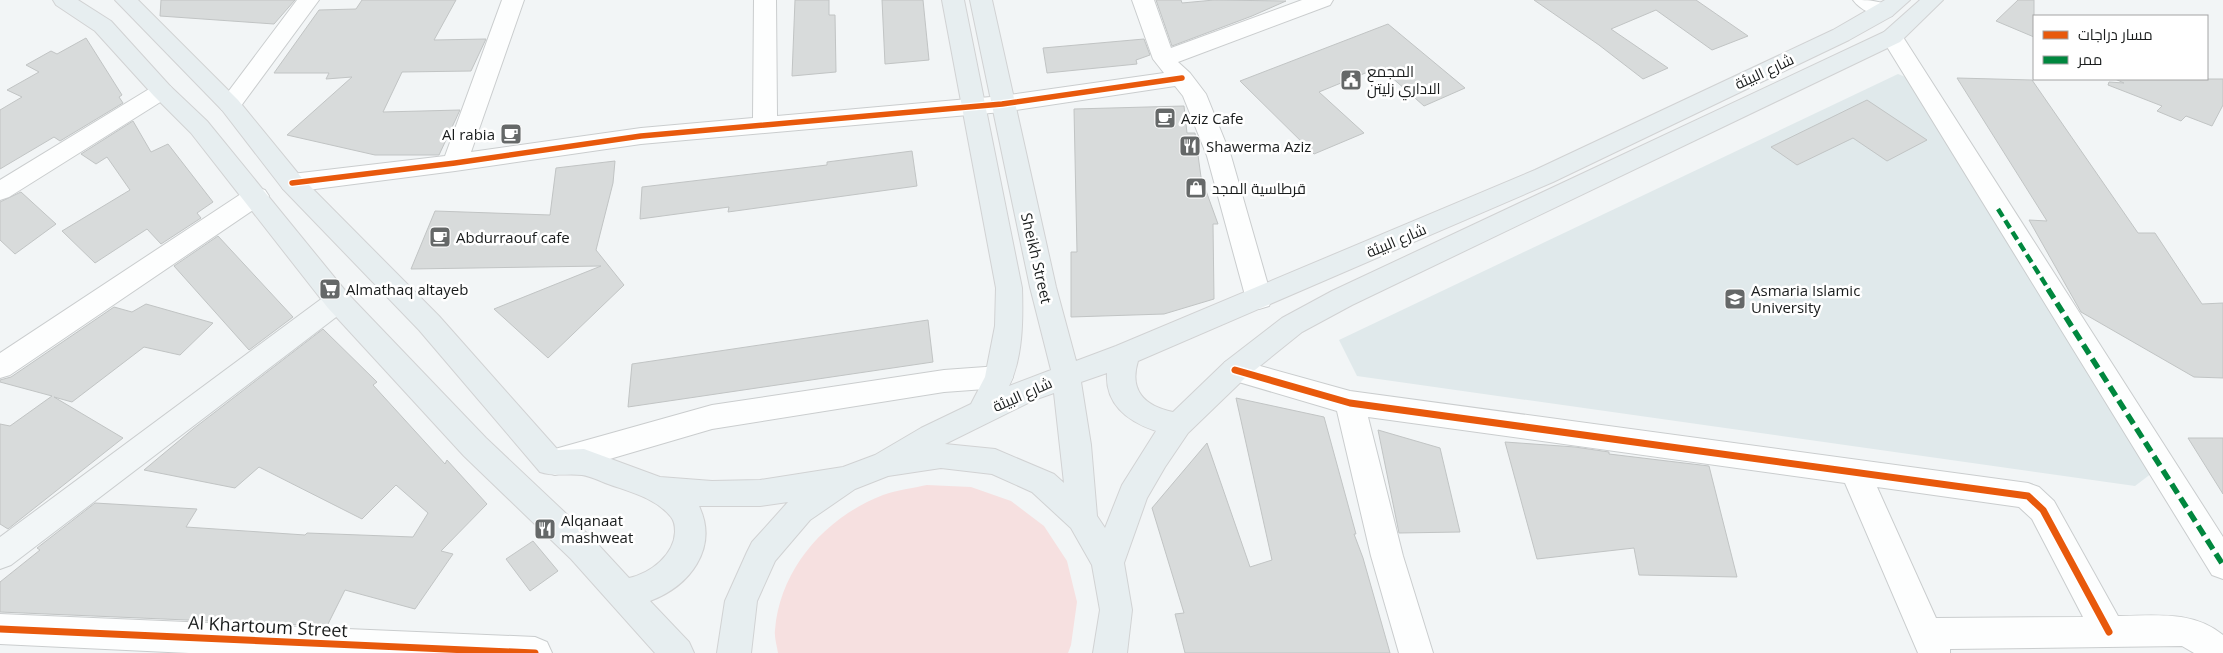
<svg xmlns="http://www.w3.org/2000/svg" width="2223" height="653" font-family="'Open Sans',Cairo,sans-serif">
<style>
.built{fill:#e0e9eb}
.green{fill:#f6e0e0}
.building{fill:#d8dbdb;stroke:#c1c4c4}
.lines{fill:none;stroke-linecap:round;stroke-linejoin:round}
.street-casing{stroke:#cacdce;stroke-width:2}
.secondary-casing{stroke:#cacdce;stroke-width:2}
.primary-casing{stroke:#d1d2d3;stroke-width:2}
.street{fill:#fdfefe;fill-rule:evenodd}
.secondary{fill:#f2f6f7;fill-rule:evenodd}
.primary{fill:#e7eef0;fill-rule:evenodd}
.quiet-far1{stroke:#00873e;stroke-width:4.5;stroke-dasharray:9 4.5;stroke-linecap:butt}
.quiet{stroke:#00873e;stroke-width:5.5;stroke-dasharray:11 5.5;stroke-linecap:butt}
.cycleway-far1-casing{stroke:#fff;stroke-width:8}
.cycleway-casing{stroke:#fff;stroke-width:10}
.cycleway-far1{stroke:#e8590c;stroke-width:5.5}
.cycleway{stroke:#e8590c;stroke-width:7}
.labels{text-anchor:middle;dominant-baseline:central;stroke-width:5;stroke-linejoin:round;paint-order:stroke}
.poi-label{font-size:15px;fill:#191c1c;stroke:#fff;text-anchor:start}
.street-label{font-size:15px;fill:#191c1c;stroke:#fff}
.near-street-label{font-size:18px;fill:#191c1c;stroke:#fff}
</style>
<rect width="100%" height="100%" fill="#f2f5f6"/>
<path class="built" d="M1898,74L1913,80L2152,473L2135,486L1357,376L1339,340Z"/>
<path class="green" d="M927,485L971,487L1011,501L1044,526L1067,561L1077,602L1071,645L1068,653H778C777,646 774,637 775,630C780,568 826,517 883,495C897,490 913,488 927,485Z"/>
<path class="building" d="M161,0H295L274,24L160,16Z
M362,0H456L434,40L486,39L471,71L402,72L383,112L460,110L439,155H375L287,135L352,77L326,79L329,73H274L319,10L356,9Z
M795,0H829V15H835L836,72L792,76Z
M882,0H923L929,60L885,64Z
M1156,0H1181L1182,3L1214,0L1286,1L1252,16L1172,46Z
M1534,0H1696L1748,36L1712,50L1656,10L1611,29L1668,68L1643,79L1599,45Z
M2018,0H2034V37L1996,21Z
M1388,24L1465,88L1424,106L1380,67L1319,92L1364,133L1314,154L1240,81Z
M86,38L122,95L119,97L123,103L60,141L54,137L0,169V110L22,97L7,90L39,72L26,65L51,51L57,54Z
M1144,39L1150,55L1136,60L1137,64L1047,73L1043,48Z
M1957,78L2032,80L2138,233H2155L2202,304L2223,303V378L2194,377L2081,312L2029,220L2047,221Z
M2115,79H2223V105L2212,126L2186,116L2181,121L2157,111L2162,106L2108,85L2109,82L2124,83Z
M1867,100L1927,140L1887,161L1853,138L1797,165L1771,147Z
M1184,106L1187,133H1195L1201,177L1218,224H1213L1214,299L1164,314L1071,317V252H1077L1074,109Z
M133,121L151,152L168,144L213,202L197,213L201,218L161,244L147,229L95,263L62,231L130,190L107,157L96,164L81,154Z
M912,151L917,186L728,212L729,207L640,219L642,187L827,165V162Z
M615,161L613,183L596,250L624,285L548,358L494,309L601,266L411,269L435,211L550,215L556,168Z
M21,192L56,224L15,254L0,240V202Z
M218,236L293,317L249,350L174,266Z
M146,304L213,323L180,355L144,347L72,402L54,397L123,438L8,529L0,524V424L10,426L52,396L0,382V380L11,377L114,307L132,312Z
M928,320L933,362L628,407L632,364Z
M323,329L377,382L373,385L445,464L447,460L487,504L441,551L453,554L415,609L345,590L327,626L0,612V582L40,550L37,548L95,503L197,509L186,527L305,535L307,533L413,537L428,513L396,485L362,519L259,467L235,488L144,470L193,429Z
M1236,398L1324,417L1356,534H1354L1363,558L1390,653H1185L1175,614L1184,613L1152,508L1207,443L1250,567L1272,560Z
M1378,430L1440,448L1460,532L1399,533Z
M2188,438H2223V494Z
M1505,442L1575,447L1609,452V454L1709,466L1737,577L1639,575L1634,548L1537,559Z
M533,541L558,571L530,591L506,559Z"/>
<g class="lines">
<g class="street-casing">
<path id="street" d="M297,0H319L238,110L230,113L222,110L218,105L222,100Z
M502,0H524L471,152L641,128L753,118L754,0H776L777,116L1002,96L1164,73L1153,59L1132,0H1154L1171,48L1302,0H1333L1330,5L1178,62L1190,73L1206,94L1231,156L1272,299L1269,306L1259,309L1249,306L1246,299L1207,156L1183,96L1175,86L1002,112L641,144L455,171L292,192L283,189L280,183L283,177L292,174L445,156Z
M1853,0C1868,0 1885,0 1895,11L1892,16C1879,19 1861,11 1853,0Z
M1892,30L1900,32L1903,37L2223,537V579L2212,575L1881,37L1884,32Z
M162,84L170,86L174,91L170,96L9,197L0,200V180L154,86Z
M256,187L265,190L269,196L265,202L10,375L0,378V353L247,190Z
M1235,359L1350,391L2028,483L2039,487L2054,501L2118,616C2156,616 2192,610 2223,635V653H2194L2182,646L1950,649V653H1918L1845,483L1368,417L1403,556L1433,653H1399L1371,556L1337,411L1225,378L1221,370L1225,362ZM1877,487L2019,507L2032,519L2083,617L1936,618Z
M999,366L1009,369L1013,377L1009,385L999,388L944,392L712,429L555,475L544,471L540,462L544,453L555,449L712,405L944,370Z
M0,614L535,637L547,642L552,653H189L0,644Z"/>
</g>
<g class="secondary-casing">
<path id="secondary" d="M338,291L348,294L352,301L348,308L11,565L0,569V537L328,294Z"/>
</g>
<g class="primary-casing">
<path id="primary" d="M53,0H78L111,21L170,86L207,121L348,294L486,438L593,539L629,578C651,573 674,555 675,532C675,527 675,522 671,517C656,498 630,492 608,484C600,481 590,476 582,475C567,473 555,477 540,472L419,330L283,189L222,110L115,0H138L238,100L301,177L439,316L558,450L584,449L660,477L712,481L760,480L843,467L875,455L921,428L971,404L985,377L995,326L996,288L942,0H964L1022,288C1023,320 1023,357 1009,386L1051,370L1030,287L970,0H992L1056,287L1076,361L1116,346L1535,170L1833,30L1885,0H1910L1892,16L1849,40L1553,182L1138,361C1129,390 1144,406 1173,412L1225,362L1282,318L1332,291L1884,32L1920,0H1943L1900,42L1352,305L1302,332L1245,378L1188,433L1165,467L1147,498L1124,563L1132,610L1127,653H1093L1100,610L1092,565L1071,528L1032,492L992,474L941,468L888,476L855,489L810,520L775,561L757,601L751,653H717L725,601L747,552L752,542L788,502L760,506H699C719,548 690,586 650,601L689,642L694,653H655L571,559L464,456L328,308L191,133L154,96L95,31L56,5ZM1107,373C1105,405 1129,422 1156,431L1122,485L1105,528L1097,516L1091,445L1081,382ZM1054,393L1064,483L1054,474L995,449L945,444L1034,400Z"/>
</g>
<use href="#street" class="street"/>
<use href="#secondary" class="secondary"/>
<use href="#primary" class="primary"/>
<path class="quiet-far1" d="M1998,209L2049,290"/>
<path class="quiet" d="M2048,289L2223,565"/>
<g class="cycleway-far1-casing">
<path id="cycleway-far1" d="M292,183L455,163L641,136L1002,104L1182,78"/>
</g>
<g class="cycleway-casing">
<path id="cycleway" d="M1235,370L1350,403L2028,496L2043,510L2109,632
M0,629L535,653"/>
</g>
<use href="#cycleway-far1" class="cycleway-far1"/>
<use href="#cycleway" class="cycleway"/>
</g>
<defs>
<g id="civic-square" transform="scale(1.125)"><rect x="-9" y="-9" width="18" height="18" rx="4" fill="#656868" stroke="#fff"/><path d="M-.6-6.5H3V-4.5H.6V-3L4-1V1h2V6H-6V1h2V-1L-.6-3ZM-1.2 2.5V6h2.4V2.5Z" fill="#fff"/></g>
<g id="cafe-square" transform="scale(1.125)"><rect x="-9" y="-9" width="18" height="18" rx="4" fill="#656868" stroke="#fff"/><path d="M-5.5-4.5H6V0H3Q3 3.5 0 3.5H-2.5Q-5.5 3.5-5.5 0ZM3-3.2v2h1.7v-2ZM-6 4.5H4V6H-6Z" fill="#fff"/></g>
<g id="restaurant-square" transform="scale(1.125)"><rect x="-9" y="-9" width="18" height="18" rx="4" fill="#656868" stroke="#fff"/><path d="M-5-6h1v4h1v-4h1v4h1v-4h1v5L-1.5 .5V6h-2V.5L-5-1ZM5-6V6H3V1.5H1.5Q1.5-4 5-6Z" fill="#fff"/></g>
<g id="shop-square" transform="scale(1.125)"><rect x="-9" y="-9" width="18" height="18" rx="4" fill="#656868" stroke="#fff"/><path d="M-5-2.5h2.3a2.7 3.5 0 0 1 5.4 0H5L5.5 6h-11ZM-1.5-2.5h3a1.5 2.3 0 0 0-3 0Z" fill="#fff"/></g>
<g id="supermarket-square" transform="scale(1.125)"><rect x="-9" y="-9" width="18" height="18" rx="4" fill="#656868" stroke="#fff"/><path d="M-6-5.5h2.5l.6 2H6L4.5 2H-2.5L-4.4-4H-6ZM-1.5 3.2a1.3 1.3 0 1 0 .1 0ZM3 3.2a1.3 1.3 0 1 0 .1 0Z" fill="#fff"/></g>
<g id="university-square" transform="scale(1.125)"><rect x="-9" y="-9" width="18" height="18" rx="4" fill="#656868" stroke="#fff"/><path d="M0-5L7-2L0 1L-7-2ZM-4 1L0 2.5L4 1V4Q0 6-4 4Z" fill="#fff"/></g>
</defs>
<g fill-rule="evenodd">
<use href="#civic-square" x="1351" y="80"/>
<use href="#cafe-square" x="1165" y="118"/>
<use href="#cafe-square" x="511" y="134"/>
<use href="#restaurant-square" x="1190" y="146"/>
<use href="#shop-square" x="1196" y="188"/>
<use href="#cafe-square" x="440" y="237"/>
<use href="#supermarket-square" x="330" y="289"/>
<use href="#university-square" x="1735" y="299"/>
<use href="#restaurant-square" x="545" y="529"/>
</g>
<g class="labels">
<g class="poi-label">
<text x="1367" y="71">المجمع<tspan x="1367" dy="17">الاداري زليتن</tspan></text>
<text x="1181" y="118">Aziz Cafe</text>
<text x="495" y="134" text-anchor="end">Al rabia</text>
<text x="1206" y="146">Shawerma Aziz</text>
<text x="1212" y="188">قرطاسية المجد</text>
<text x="456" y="237">Abdurraouf cafe</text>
<text x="346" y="289">Almathaq altayeb</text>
<text x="1751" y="290">Asmaria Islamic<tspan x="1751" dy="17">University</tspan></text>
<text x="561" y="520">Alqanaat<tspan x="561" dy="17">mashweat</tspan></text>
</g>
<g class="street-label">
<text transform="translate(1764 71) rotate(-25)">شارع البيئة</text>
<text transform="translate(1396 240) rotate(-23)">شارع البيئة</text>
<text transform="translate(1037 258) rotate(77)">Sheikh Street</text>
<text transform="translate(1022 394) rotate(-24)">شارع البيئة</text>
</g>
<g class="near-street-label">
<text transform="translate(268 626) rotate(3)">Al Khartoum Street</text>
</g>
</g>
<rect x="2033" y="15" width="175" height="65" fill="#ffffff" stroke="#a3a4a4"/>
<rect x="2043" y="31" width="25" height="8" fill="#e8590c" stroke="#a3a4a4"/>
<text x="2078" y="40" font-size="15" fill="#191c1c">مسار دراجات</text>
<rect x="2043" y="56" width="25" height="8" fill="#00873e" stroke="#a3a4a4"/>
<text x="2078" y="65" font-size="15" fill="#191c1c">ممر</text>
</svg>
